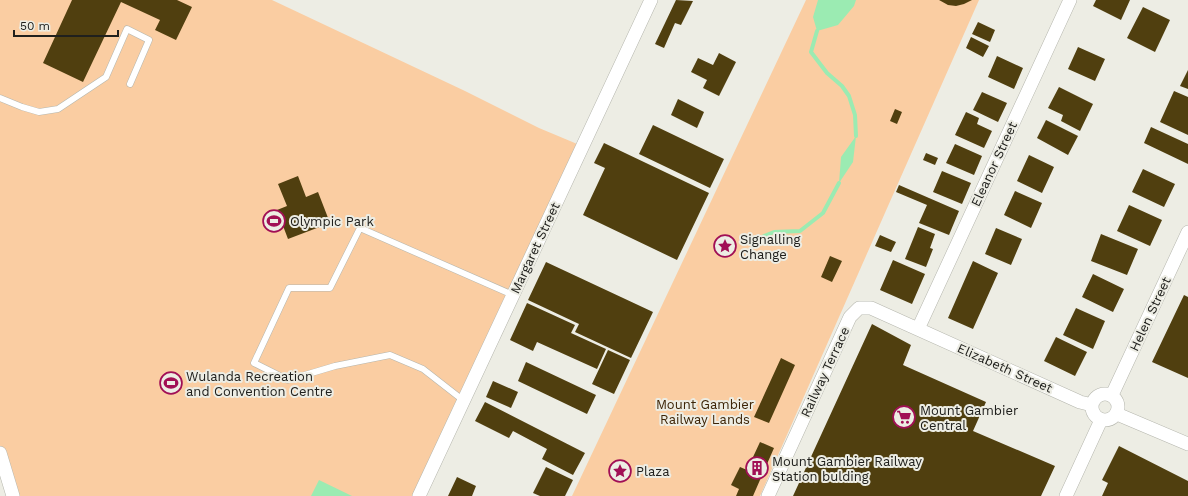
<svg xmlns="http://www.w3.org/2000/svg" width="1188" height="496" font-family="'Work Sans',sans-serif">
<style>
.green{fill:#facda2}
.water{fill:#9bebb2}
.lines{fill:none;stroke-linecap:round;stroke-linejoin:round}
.stream{stroke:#9bebb2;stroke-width:4}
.building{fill:#503f0f}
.lane-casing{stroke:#b5b6ad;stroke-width:7}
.street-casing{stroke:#b5b6ad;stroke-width:14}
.lane{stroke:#fff;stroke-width:6}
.street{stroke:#fff;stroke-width:13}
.labels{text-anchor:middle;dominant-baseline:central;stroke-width:4;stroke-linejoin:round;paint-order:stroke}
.street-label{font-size:13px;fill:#20201d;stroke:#edede4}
.poi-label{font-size:13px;fill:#20201d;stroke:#edede4;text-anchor:start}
.park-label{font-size:13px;fill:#3d2406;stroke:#edede4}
</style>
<rect width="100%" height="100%" fill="#edede4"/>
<path class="green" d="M0,0H272L465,91L539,128L582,146L419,496H13L0,453Z
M806,0H979L760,496H572Z"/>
<path class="water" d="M818,0H856L854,6L838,25L817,31L813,17Z
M856,136L853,162L839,183L841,157Z
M319,480L352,496H311Z"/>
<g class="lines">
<path class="stream" d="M817,31L811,52L827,73L842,86L849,96L855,115L856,136
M757,239L774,232L800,231L823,213L839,183"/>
</g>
<path class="building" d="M72,0H177L192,7L176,40L155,30L160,20L121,2L83,82L43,63Z
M676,0L693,1L681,25L675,23L664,48L655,44Z
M939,0H972L964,4L956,6L948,5Z
M1096,0H1130L1121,20L1093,6Z
M1143,7L1170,20L1155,52L1127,38Z
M978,22L995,30L990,42L972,34Z
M971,37L989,46L983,57L966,48Z
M1078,47L1105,59L1095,81L1068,69Z
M719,53L736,62L719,96L703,88L707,80L691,72L698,58L713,65Z
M997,56L1023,68L1014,89L988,77Z
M1188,70V89L1180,86Z
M1059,87L1093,104L1080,131L1061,121L1063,115L1048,108Z
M1174,91L1188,97V135L1160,122Z
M982,92L1007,103L998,122L973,110Z
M678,99L704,112L697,128L671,115Z
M895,109L902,112L897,124L890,121Z
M966,112L979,118L977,124L992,131L984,148L955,135Z
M1046,120L1078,136L1068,155L1037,138Z
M653,125L724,159L710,188L639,154Z
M1151,127L1188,144V164L1144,143Z
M604,143L709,193L677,260L583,215L605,168L594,163Z
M955,144L982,156L974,175L946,163Z
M926,153L938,158L935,165L923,160Z
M1029,155L1054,167L1042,193L1017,181Z
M1143,169L1175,184L1164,207L1132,192Z
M942,171L971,183L962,204L933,192Z
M298,176L306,197L318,192L330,223L288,239L277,210L287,206L278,184Z
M899,185L959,211L949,235L919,223L927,205L896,192Z
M1015,191L1042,203L1031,228L1004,215Z
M1129,205L1162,220L1150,246L1117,231Z
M918,227L935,234L930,248L933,249L926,267L905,259Z
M996,228L1022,239L1011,265L985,254Z
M1101,234L1138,249L1127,275L1091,261Z
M880,235L896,242L891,252L875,246Z
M830,256L842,261L832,282L821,277Z
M893,260L925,274L912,304L880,290Z
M973,261L998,273L973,329L948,318Z
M546,262L653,312L631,358L575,332L579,324L528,300Z
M1093,274L1124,289L1113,312L1082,297Z
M1184,295L1188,297V378L1152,362Z
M527,303L575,325L571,333L606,349L597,369L537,342L533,351L510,340Z
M1076,308L1105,321L1093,349L1063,335Z
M872,324L911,345L903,365L986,402L973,431L1055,466L1041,496H793Z
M1056,337L1087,352L1075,376L1044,361Z
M608,350L630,360L614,394L592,384Z
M781,358L795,365L769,423L754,417Z
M526,362L596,395L587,414L518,381Z
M493,381L518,392L511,408L486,397Z
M485,402L585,453L573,475L542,459L547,449L513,431L509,438L475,421Z
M760,442L774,448L753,496H736L739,489L731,485L740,467L747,470Z
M1119,446L1188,481V496H1102L1108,483L1102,480Z
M546,467L573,480L565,496H540L533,493Z
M457,477L476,486L472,496H448Z"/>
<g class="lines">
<g class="lane-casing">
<path id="lane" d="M0,98L22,107L39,112L58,109L106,77L127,29L149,40L130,84
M464,401L423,369L390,355L335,366L288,380L254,363L289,288H330L360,228L513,295"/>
</g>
<g class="street-casing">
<path id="street" d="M918,329L1070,0
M1092 407a13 13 0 1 1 26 0a13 13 0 1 1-26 0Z
M1112,395L1188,232
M1117,414L1188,444
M0,453L13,496
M419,496L651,0
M768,496L850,317L859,308H871L1080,402L1092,405
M1066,496L1101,420"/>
</g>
<use href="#lane" class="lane"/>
<use href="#street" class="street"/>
</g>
<defs>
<g id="stadium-ring" transform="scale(1.15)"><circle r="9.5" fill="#edede4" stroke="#a10f55" stroke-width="1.5"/><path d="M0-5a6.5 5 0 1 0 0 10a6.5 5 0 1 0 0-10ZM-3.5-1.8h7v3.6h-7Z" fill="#a10f55"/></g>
<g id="sight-ring" transform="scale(1.15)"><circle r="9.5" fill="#edede4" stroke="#a10f55" stroke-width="1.5"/><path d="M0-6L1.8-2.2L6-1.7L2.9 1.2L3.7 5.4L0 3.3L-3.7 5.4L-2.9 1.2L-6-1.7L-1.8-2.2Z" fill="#a10f55"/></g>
<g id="supermarket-ring" transform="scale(1.15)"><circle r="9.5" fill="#edede4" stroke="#a10f55" stroke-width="1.5"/><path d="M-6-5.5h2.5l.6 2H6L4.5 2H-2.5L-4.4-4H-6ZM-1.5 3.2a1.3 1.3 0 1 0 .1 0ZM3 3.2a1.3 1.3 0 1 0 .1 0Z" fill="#a10f55"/></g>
<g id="building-ring" transform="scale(1.15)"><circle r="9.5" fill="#edede4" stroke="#a10f55" stroke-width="1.5"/><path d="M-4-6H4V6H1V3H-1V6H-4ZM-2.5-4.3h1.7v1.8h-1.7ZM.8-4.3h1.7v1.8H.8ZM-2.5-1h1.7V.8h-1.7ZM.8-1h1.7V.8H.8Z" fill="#a10f55"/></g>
</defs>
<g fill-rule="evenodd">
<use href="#stadium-ring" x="274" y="221"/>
<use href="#sight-ring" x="725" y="246"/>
<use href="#stadium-ring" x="171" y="383"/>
<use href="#supermarket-ring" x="904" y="417"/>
<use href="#building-ring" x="757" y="468"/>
<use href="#sight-ring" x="620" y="471"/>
</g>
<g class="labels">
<g class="street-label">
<text transform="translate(994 164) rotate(-65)">Eleanor Street</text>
<text transform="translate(535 248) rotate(-65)">Margaret Street</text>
<text transform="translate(1150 314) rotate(-65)">Helen Street</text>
<text transform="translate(1005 368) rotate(24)">Elizabeth Street</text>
<text transform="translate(825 372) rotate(-65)">Railway Terrace</text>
</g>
<g class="poi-label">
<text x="290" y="221">Olympic Park</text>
<text x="740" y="239">Signalling<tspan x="740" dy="15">Change</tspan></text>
<text x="186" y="376">Wulanda Recreation<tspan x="186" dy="15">and Convention Centre</tspan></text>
<text x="920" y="410">Mount Gambier<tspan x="920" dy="15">Central</tspan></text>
<text x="772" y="461">Mount Gambier Railway<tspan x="772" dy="15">Station bulding</tspan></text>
<text x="636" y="471">Plaza</text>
</g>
<g class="park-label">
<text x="705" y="404">Mount Gambier<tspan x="705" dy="15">Railway Lands</tspan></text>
</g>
</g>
<path d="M14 30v6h104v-6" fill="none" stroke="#20201d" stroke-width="2"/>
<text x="20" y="30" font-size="12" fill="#20201d" stroke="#edede4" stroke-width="3" paint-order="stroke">50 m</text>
</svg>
